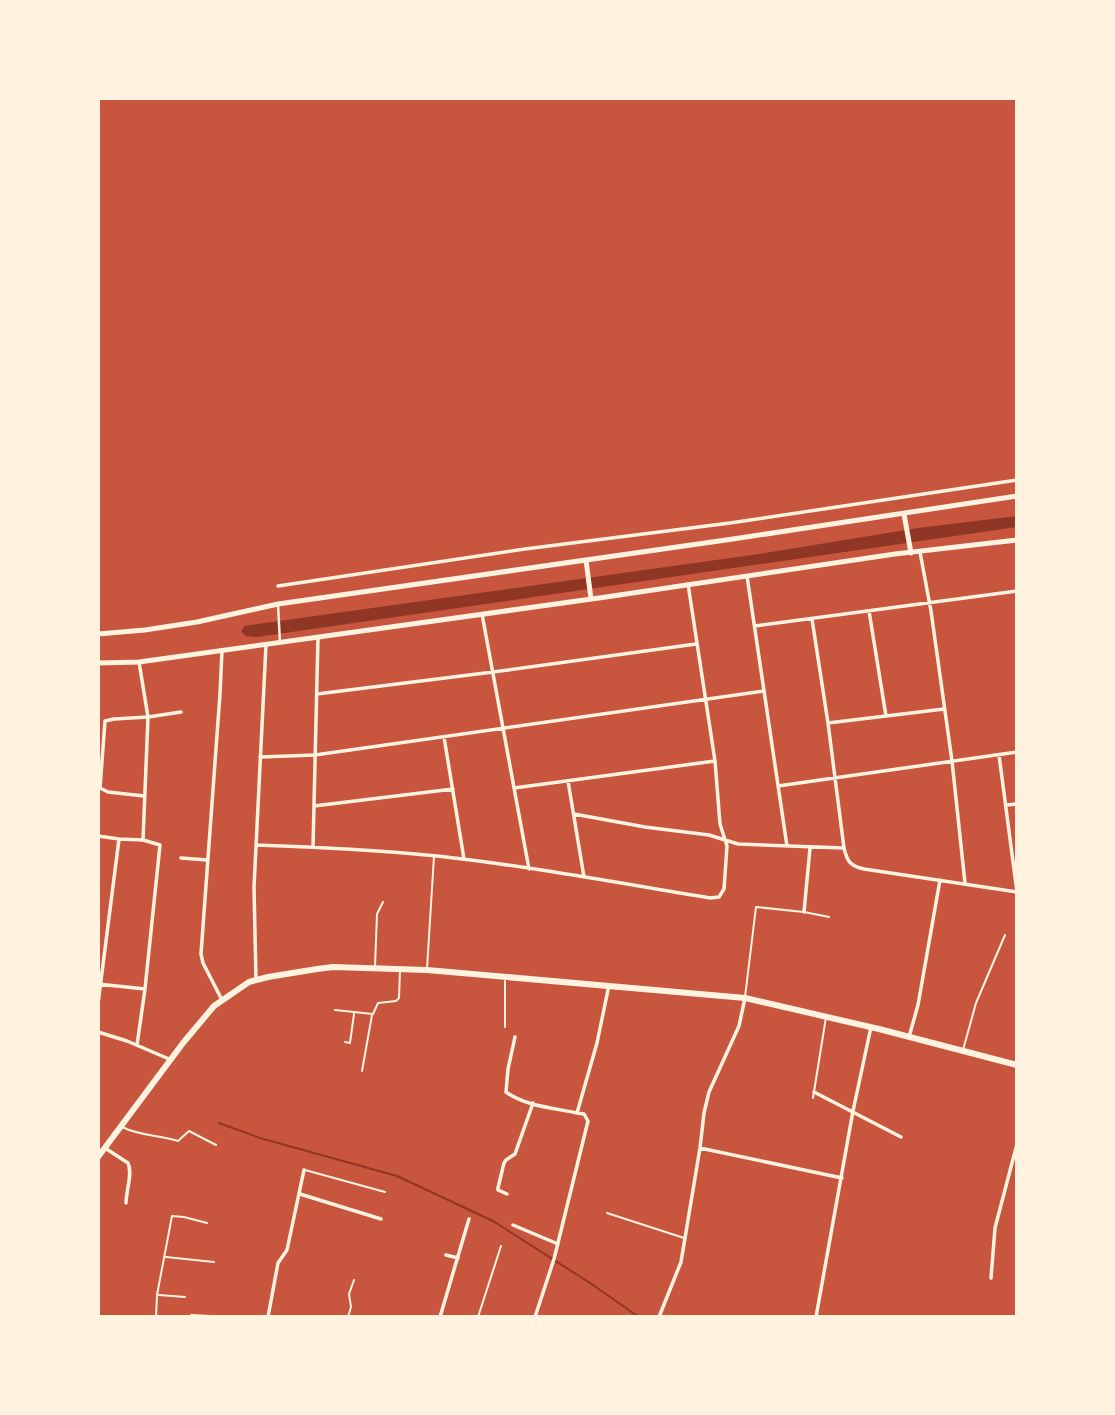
<svg xmlns="http://www.w3.org/2000/svg" width="1115" height="1415" font-family="Helvetica,sans-serif">
<style>
.water{fill:#8f3625}
.lines{fill:none;stroke-linecap:round;stroke-linejoin:round}
.stream{stroke:#8f3625;stroke-width:2}
.service{stroke:#fff3e0;stroke-width:2}
.pedestrian{stroke:#fff3e0;stroke-width:2.5}
.minor{stroke:#fff3e0;stroke-width:3.5}
.secondary{stroke:#fff3e0;stroke-width:5}
.primary{stroke:#fff3e0;stroke-width:6}
</style>
<rect width="100%" height="100%" fill="#c8553d"/>
<path class="water" d="M1017,516V527L257,637L246,636L241,632L244,626L759,554L918,528Z"/>
<g class="lines">
<path class="stream" d="M219,1123L260,1138L397,1176L493,1221L590,1283L639,1317"/>
<path class="service" d="M375,967L377,914L383,902
M427,969L434,856
M745,997L756,907L804,912L829,917
M335,1010L373,1014L378,1003L396,1001L399,998L400,970
M505,1027V981
M345,1042L350,1043L354,1014
M963,1050L976,1003L1005,935
M362,1071L372,1015
M813,1098L826,1017
M122,1127C140,1136 159,1135 178,1141L189,1131L216,1145
M305,1170L385,1192
M607,1213L684,1238
M166,1257L214,1262
M159,1295L185,1297
M157,1316L171,1317
M156,1317L157,1295L172,1216L184,1217L207,1223
M191,1317V1315L211,1316
M348,1317L351,1307L349,1294L354,1280
M478,1317L501,1246"/>
<path class="pedestrian" d="M278,604L280,643"/>
<path class="minor" d="M920,552L931,611L952,761L965,883
M747,576L787,846
M278,586L525,549L730,523L1017,480
M869,611L886,716
M482,614L529,869
M812,619L828,723L844,848C847,861 850,866 864,869L1017,892
M755,626L1017,591
M222,651L220,694L201,954L203,963L222,1000
M139,662L148,717L143,840
M317,694L493,672L696,644
M828,723L944,709
M444,737L464,859
M999,755L1017,892
M260,757L315,755L764,691
M568,781L584,877
M778,786L1017,752
M100,788L105,721L114,719L148,717L181,712
M100,788L108,792L144,796
M514,788L715,761
M1006,805L1017,804
M314,806L453,789
M574,814L645,827L709,835L738,844L844,848
M98,836L119,839L143,840L160,845L145,989L137,1045
M256,845C316,847 377,850 437,856C528,866 619,883 710,898L719,897L724,889L727,846L720,824L715,761L688,584
M313,847L318,637
M181,858L207,860
M804,912L810,848
M256,980L254,887L266,645
M98,984L145,989
M98,1004L119,839
M98,1032L127,1041L169,1059
M515,1037L508,1069L506,1092C525,1106 554,1108 577,1113
M909,1037L918,1005L940,880
M814,1092L901,1137
M105,1148L128,1163C133,1173 126,1191 126,1203
M700,1148L842,1178
M300,1194L381,1219
M507,1194L498,1190V1188L504,1163L506,1160L515,1154L533,1103
M513,1225L558,1244
M446,1255L458,1258
M991,1278L995,1228L1017,1144
M268,1317L278,1263L287,1250L304,1170
M440,1317L469,1219
M535,1317L554,1259L588,1121L584,1114L577,1113L597,1043L609,985
M659,1317L681,1262L700,1148L704,1113L709,1092L739,1026L745,998
M816,1317L853,1111L871,1027"/>
<path class="secondary" d="M904,514L911,553
M586,560L591,599
M98,634L145,630L197,622L278,604L733,539L1017,496
M98,663L139,662L606,597L895,554L1017,540"/>
<path class="primary" d="M98,1157L183,1043L214,1006L249,982L268,977L317,969L333,967L427,970L745,998L879,1029L1017,1065"/>
</g>
<rect width="1115" height="1415" fill="none" stroke="#fff3e0" stroke-width="200"/>
</svg>
